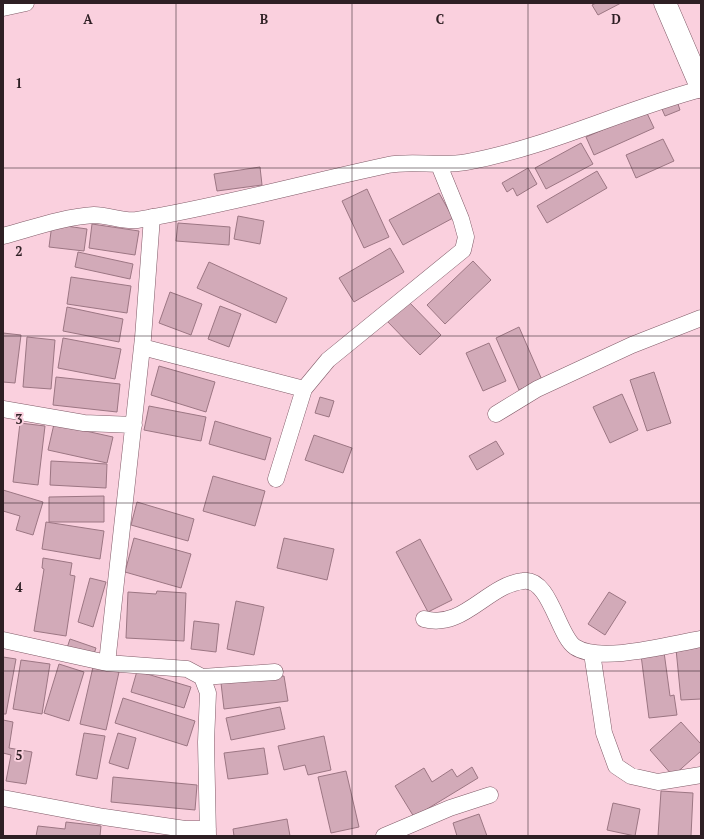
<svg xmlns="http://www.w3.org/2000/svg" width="704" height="839" font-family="'PT Serif',serif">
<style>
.building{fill:#d2aab8;stroke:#9c7683}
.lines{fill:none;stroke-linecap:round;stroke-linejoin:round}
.minor-casing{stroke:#805b68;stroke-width:17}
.secondary-casing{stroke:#805b68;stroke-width:23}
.minor{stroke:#fff;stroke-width:16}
.secondary{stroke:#fff;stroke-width:22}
.grid{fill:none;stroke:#2e1f24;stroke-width:1;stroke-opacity:0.55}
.grid-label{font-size:13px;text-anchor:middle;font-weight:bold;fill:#2e1f24;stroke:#fad0de;stroke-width:4;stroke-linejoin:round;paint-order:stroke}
</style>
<rect width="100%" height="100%" fill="#fad0de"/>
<path class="building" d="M596,3H621L598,15L592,5Z
M677,101L680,110L665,116L661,107Z
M646,111L654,128L594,155L586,137Z
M663,139L674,161L636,178L626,155Z
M581,143L593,164L546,189L535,168Z
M260,167L262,185L217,191L214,174Z
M528,168L537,184L517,196L513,188L507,192L502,183Z
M597,171L607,188L547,223L537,206Z
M367,189L389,237L364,248L342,201Z
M439,193L453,218L403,245L389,220Z
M238,216L264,221L260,244L234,239Z
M178,223L230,227L229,245L176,241Z
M52,224L87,229L84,251L49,247Z
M92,224L139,231L135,255L89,248Z
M390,248L404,272L354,302L339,278Z
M78,252L133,264L130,279L75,267Z
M473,261L491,280L445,324L427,305Z
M209,262L287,298L276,323L197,288Z
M71,277L131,286L127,313L67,304Z
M170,292L202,304L191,335L159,323Z
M408,301L441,335L420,355L387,321Z
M220,306L241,314L229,347L208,339Z
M67,307L123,319L119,342L63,331Z
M519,327L542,380L519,390L496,338Z
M3,333L21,335L15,383L3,382Z
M27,337L55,340L51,389L23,387Z
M63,338L121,349L115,379L58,368Z
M489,343L506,381L483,391L466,353Z
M159,366L215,382L206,412L151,395Z
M654,372L671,423L647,431L630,380Z
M56,377L120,384L117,412L53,405Z
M622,394L638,430L610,443L593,407Z
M320,397L334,401L329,417L315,413Z
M149,406L206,417L201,441L144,430Z
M215,421L271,438L265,460L209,444Z
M20,423L45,426L38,485L13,482Z
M54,424L113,437L107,463L48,450Z
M314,435L352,448L343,473L305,460Z
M496,441L504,454L477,470L469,456Z
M51,461L107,464L106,488L50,485Z
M213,476L265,491L255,526L203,511Z
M3,490L43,502L33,535L16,530L20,516L3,511Z
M104,496V522H49V497Z
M137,502L194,519L188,541L131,525Z
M46,522L104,531L100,559L42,549Z
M134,538L191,554L181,588L125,572Z
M284,538L334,549L327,580L277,568Z
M420,539L452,600L428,612L396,552Z
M43,558L72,563L70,575L75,576L66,636L34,631L44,569L42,568Z
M90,578L106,582L93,627L78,622Z
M157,591L186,593L184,641L126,638L128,592L156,594Z
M609,592L626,602L605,635L588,624Z
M236,601L264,607L254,655L227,649Z
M194,621L219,624L216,652L191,649Z
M70,639L96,648L93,657L67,648Z
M701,647V699L681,700L676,649Z
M664,652L670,696L674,695L677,715L649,718L641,655Z
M3,657L16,659L6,714H3Z
M21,660L50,664L42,714L13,709Z
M59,664L84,672L69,721L44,713Z
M93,667L119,672L106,730L80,724Z
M137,671L191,687L184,708L131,692Z
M284,676L288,701L224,709L221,683Z
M123,698L195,721L187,746L115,723Z
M280,707L285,729L231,740L226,718Z
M3,720L13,722L9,748L32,752L26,784L6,781L11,755L3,753Z
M681,722L700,743L701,742V751L673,776L650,750Z
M84,733L105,736L97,779L76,775Z
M118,733L136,738L128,769L109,763Z
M324,736L331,770L308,775L305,765L284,770L278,746Z
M264,748L268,774L228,779L224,753Z
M472,767L478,778L414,817L395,786L424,768L432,782L452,769L457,777Z
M346,771L359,827L331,833L318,777Z
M113,777L197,785L195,810L111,802Z
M661,791L693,793L691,836H658Z
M613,803L640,809L635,836L607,830Z
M479,814L487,836H457L453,823Z
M287,819L290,836H234L233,829Z
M66,822L101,826L100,836H36L38,826L65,829Z"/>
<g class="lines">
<g class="minor-casing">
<path id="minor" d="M3,8L26,3
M3,236C33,228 63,217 94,215C109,215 123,222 137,220C222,206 304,183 388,165C411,160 441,167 467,162C548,147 622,110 701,89
M142,347L304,389
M3,409L84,423L134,425
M496,414L537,389L632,345L701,318
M276,479L304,389L328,360L463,250L466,237L461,219L439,165
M424,619C463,630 487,585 523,581C550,577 558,636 575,647C601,664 671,644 701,639
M3,640L107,663L187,669L202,677L208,693L206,742L208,836
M592,653L604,733L616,766L631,776L658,782L701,775
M107,663L143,338L152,217
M202,677L275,672
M3,798L104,817L185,829H208
M384,836L450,808L490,795"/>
</g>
<g class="secondary-casing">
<path id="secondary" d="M665,3L701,87"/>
</g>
<use href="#minor" class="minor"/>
<use href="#secondary" class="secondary"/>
</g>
<path class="grid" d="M176,3V836M352,3V836M528,3V836M3,168H701M3,336H701M3,503H701M3,671H701"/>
<g class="grid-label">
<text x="88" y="24">A</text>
<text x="264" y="24">B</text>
<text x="440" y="24">C</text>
<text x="616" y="24">D</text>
<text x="19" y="88">1</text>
<text x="19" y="256">2</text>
<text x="19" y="424">3</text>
<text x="19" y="592">4</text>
<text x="19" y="760">5</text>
</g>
<rect width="704" height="839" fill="none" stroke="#2e1f24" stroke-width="8"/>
</svg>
